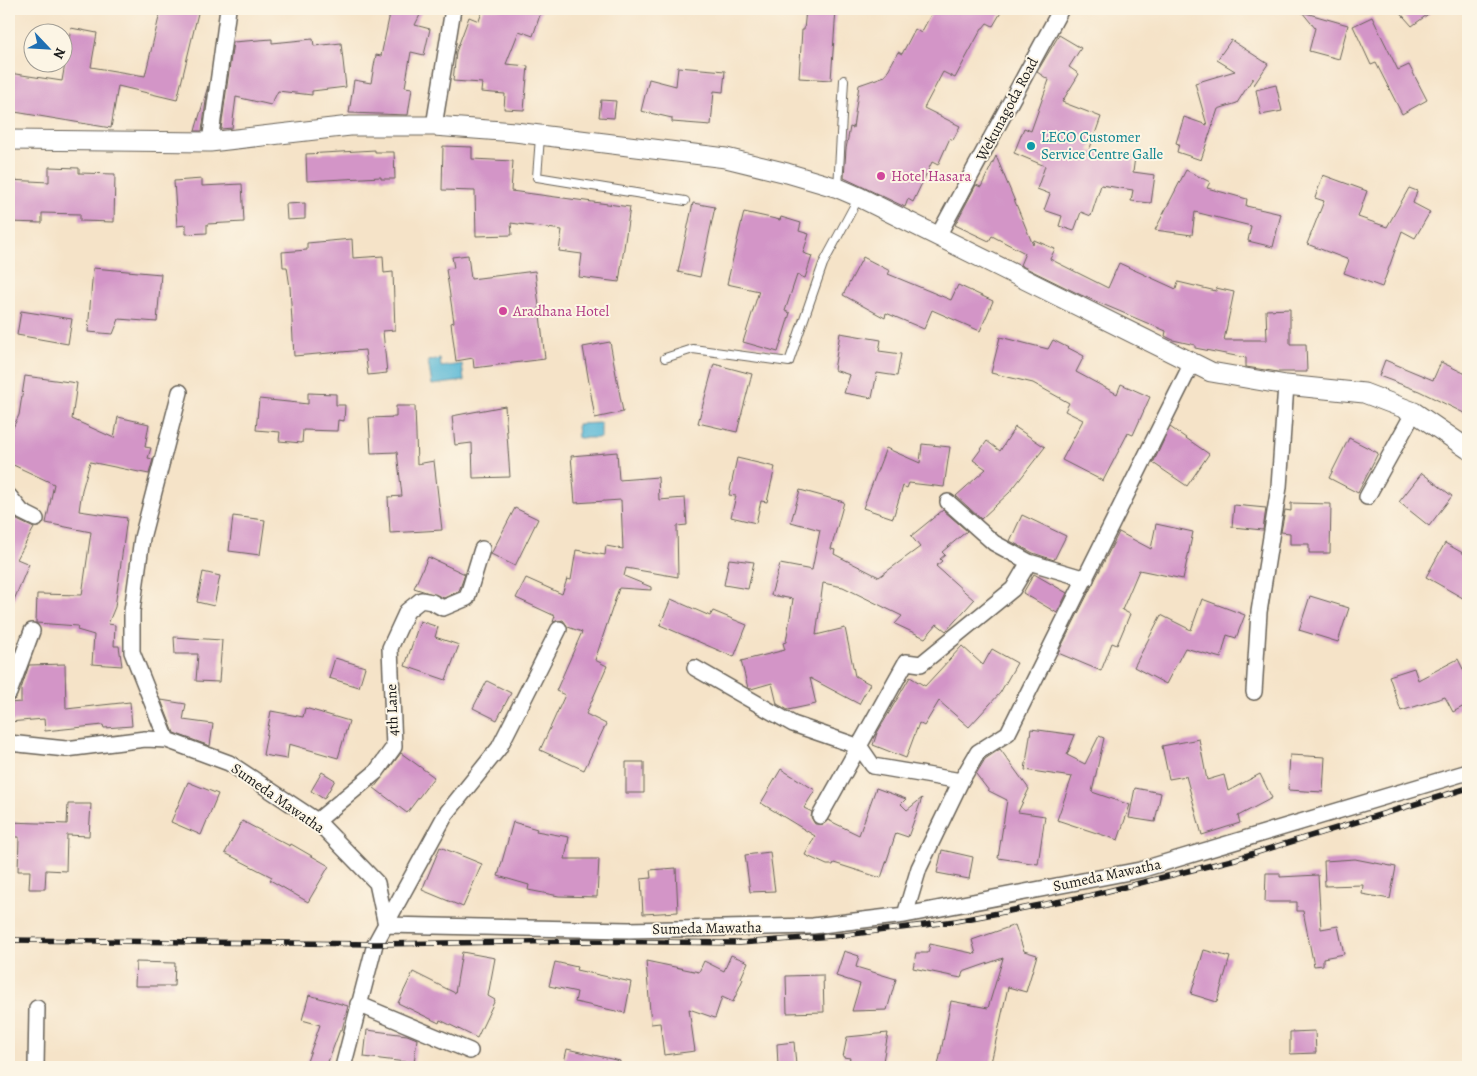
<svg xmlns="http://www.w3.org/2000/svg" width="1477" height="1076" font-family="Alegreya,serif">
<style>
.water{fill:#57b7d6;stroke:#3a6a79}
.building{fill:#d395c7}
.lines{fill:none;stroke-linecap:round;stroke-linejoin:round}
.service-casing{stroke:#686258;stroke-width:10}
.minor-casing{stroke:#686258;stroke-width:18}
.tertiary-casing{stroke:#686258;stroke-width:21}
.service{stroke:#fff;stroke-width:8}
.minor{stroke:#fff;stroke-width:15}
.tertiary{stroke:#fff;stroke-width:19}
.rail-casing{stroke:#1c1c1c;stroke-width:5.5}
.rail{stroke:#fcf5e5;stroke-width:4;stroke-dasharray:11;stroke-linecap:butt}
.culture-dot{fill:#0f9aa8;stroke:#fcf5e5;stroke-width:2}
.hotel-dot{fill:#d1479c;stroke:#fcf5e5;stroke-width:2}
.labels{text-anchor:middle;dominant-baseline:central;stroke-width:4;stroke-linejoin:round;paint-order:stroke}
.street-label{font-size:15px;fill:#1c1c1c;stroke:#fcf5e5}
.culture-label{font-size:15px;fill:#0d838f;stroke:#fcf5e5;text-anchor:start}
.hotel-label{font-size:15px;fill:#b23c85;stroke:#fcf5e5;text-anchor:start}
</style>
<rect width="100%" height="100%" fill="#fcf5e5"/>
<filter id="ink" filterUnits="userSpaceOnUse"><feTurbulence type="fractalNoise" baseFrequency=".02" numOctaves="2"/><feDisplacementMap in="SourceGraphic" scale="10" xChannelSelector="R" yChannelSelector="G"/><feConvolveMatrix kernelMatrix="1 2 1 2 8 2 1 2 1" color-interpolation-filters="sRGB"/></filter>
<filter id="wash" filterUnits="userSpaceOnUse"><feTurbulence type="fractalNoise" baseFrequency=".0096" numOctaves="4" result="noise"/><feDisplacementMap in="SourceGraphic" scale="20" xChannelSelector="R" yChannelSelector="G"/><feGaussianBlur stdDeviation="1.12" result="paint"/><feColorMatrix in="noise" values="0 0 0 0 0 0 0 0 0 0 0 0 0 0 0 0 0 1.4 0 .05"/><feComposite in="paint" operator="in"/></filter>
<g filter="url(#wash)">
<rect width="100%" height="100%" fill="#f5e3c8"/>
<path class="water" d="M440,359L441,367L462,364L464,381L432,385L428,361Z
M601,423V438H578L577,424Z"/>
<g id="blocks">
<path class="building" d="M161,9H199L177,100L118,86L111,128L9,111V73L62,81L71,28L97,33L91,67L145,76Z
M391,9H423L415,25L430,29L424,55L411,52L405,87L412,88L408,115L349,113L354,80L371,83L376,55L381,56Z
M483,9H542L533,36L519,31L506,64L528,66L524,110L504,109L505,94L481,92L482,83L453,81L456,52L469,17L479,21Z
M806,9H836L831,80L799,78L802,30H804Z
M934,9H1003L993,26L987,23L983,28H982L955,78L943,72L924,108L960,126L953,140L950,138L938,165L932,162L913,202L908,199L905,207L844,178L846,149L850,127L853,128L859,85L885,76L898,52L902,54L915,29L921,33Z
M1397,9H1435L1412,26Z
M1302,12L1348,25L1339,59L1309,51L1315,28Z
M1372,17L1398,70L1409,65L1427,100L1402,114L1376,63L1371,65L1353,26Z
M1059,35L1081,48L1069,67L1079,74L1062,102L1101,117L1089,151L1135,157L1133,172L1155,175L1151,203L1131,201L1133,190L1101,185L1091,216L1081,212L1074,231L1059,226L1062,216L1044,210L1050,194L1037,189L1045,166L1014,153L1024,128L1031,131L1049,80L1037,72Z
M272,39V43L313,39L314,46L341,43L346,87L312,91V95L278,91L271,105L236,97L232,128L221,129L233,42Z
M1231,40L1268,64L1254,85L1253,78L1237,103L1218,109L1201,160L1177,152L1179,144L1176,143L1184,117L1207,125L1195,83L1235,71L1217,60Z
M678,67L725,71L723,92L714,91L711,125L672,122V118L641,111L649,79L676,86Z
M1276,85L1282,111L1261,115L1256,90Z
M208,86L202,131H195Z
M601,100L616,101L614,118L599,117Z
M443,146L472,147V159L513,161L511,191L630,207L619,282L579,277L582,254L559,251L562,230L511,223L512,235L476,236L475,191L442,190Z
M375,150V152H394L395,179H381V177L307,181L306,154Z
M996,156L1033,245L1034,240L1055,249L1050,259L1108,288L1119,263L1176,289L1178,282L1216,291V288L1234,292L1224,340H1267L1266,310L1290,309V344H1306L1307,372H1278L1246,367V358L1195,348V345L1173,340L1165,336L1166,331L1081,295L1020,265L1025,253L992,236L989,241L955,225L976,185L981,187Z
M49,167L79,168V173L115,174L114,222L80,221V214L42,213V223L9,222V180L49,182Z
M1186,170L1210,182L1207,188L1247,199L1246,206L1281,214L1273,247L1248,241L1251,226L1195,212L1192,235L1155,230Z
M1323,175L1367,191L1358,217L1387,227L1409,188L1417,191L1413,203L1430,212L1415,238L1402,231L1382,287L1344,273L1349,260L1307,244L1324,201L1315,198Z
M202,179V186L242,184L244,222L207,224V233L186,234V225L177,226L174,181Z
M305,203V219L287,220L286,204Z
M693,203L715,207L700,277L678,272Z
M744,212L780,220L781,217L801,223L799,231L809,234L803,253L812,256L805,278L797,275L785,311L790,313L778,352L743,342L759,291L727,284Z
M352,239L353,258L383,256L384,273L393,272L395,330L383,331L387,373L368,375L365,350L294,356L290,287L287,267H283L282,252L307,250V243Z
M468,255L471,279L535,271L545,359L474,368L473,358L456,361L451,323L454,322L446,269L454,268L452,257Z
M863,257L890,271L888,274L951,300L958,285L993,301L980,331L932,310L924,329L886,313L885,318L843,295Z
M93,268L161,274L157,322L119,319L113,334L88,332Z
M21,311L72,319L68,344L17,335Z
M840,333L881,340L879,351L901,354L897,376L877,373L872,398L844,393L850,375L834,370Z
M1000,337L1048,349L1053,340L1084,356L1076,372L1117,394L1121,384L1150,397L1133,435L1128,433L1103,481L1062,460L1083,420L1065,411L1069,403L1033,383L991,373Z
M610,342L623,412L595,418L583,347Z
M1385,360L1433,380L1441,362L1468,375V415L1419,391L1379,376Z
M714,364L752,374L737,432L698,423Z
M25,376L77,383L72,419L114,438L118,417L149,424L145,447L151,448L148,458L153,459L149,474L90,462L82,490L79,511L127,518L115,607L108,624L115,625L114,646H119L122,666L92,664L94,635L77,630L78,626L36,623L37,594L82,595L91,532L46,523L54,484L9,463V436L19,415Z
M308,393L336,394V405H345L344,421L338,420L337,431L303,430L302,443L279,441L280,432L256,430L259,399L308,404Z
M396,406H415L417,464L434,461L442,530L390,533L388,497L402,496L397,452L371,453L369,418L396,417Z
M505,406L510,477L473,478L472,443L455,445L452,416Z
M1015,427L1045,447L1010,492L981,519L956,496L986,469L973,460L987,441L1000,451Z
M1170,427L1209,454L1187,486L1153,463Z
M1349,438L1378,453L1358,493L1329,478Z
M922,444L950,447L944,487L909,483L907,488L903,486L893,518L863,508L886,448L920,463Z
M617,452L619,480L658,477L659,500L685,498L687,525L677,526L678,577L626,568L624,576L651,587V590L619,588L595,660L607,666L586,714L606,724L584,770L540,750L565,695L556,691L582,632L568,627L563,620L553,622L555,616L516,598L526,578L562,594L567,579L571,580L576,550L605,555L606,546L623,549L621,500L575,503L571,456Z
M737,458L775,467L767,502L761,501L756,523L731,517L736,496L729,495Z
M1422,473L1452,496L1429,526L1399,502Z
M800,490L844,502L831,549L835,550L834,554L879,577L920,547L911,536L943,510L967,531L942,552L945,555L940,559L942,561L936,566L974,600L946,631L937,624L925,638L895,624L902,616L843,587L823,583L816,635L845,628L855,676L870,684L859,704L810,678L816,704L788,710L777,704L772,683L751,689L748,688L741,661L785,650L783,643L786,642L793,599L771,595L780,564L812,570L820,530L791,522Z
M1291,503L1331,504L1330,553H1309V544H1290V533L1281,532L1285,510L1291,511Z
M1234,505L1266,508L1263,530L1232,527Z
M515,508L538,519L515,566L491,554Z
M9,511L17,520L34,528L17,559L29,564L9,612Z
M1022,515L1066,536L1054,560L1033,553L1010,541Z
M233,516L265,520L260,555L229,551Z
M1156,524L1193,532L1183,579L1139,570L1122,610L1130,614L1117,645L1112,643L1101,671L1058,653L1119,532L1151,549Z
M1445,543L1468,556V601L1426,577Z
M428,557L465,574L459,591L444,598L414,588Z
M729,559L754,562L748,589L724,585Z
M203,572L220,576L214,606L197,602Z
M1034,574L1067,593L1057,613L1023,593Z
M1310,596L1349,608L1338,642L1299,630Z
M671,599L710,616L713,611L747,625L734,657L660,625Z
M1202,599L1245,615L1236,638L1227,635L1221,658L1185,648L1166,684L1134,667L1161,615L1191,630Z
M420,621L438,627L435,637L459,645L446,680L405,666Z
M174,637L222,640L219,682L196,681L198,654H175Z
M962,646L983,665L992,649L1017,663L1000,693L969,727L939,701L924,726L919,723L906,758L873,745L877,733L910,677L925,686Z
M335,658L365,667L359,687L329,678Z
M1458,659L1468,679V704L1453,712L1445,697L1401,711L1389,676L1414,668L1418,680Z
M65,664L66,709L130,702L132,726L104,728L103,725L45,731L44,719L9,722V703L21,702V689L29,665Z
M487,681L511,693L497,720L473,708Z
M161,700L186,704L183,720L213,724L210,746L174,733Z
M305,708L349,721L338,758L289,744L287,759L263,755L271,711L303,717Z
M1031,729L1075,735L1067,755L1085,764L1099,736L1104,738L1092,792L1130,805L1118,840L1057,820L1072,777L1025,770Z
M1199,739L1207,780L1224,775L1228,791L1260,774L1272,798L1238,816L1240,823L1202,835L1186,776L1169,779L1162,746Z
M1000,749L1029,789L1018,812L1045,816L1038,864L998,858L1007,800L989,791L976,774L985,759Z
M401,753L434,777L407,813L374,788Z
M1290,755L1325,757L1323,792L1288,790Z
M626,762H644V793H626Z
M781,769L815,790L804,808L812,812L811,817L815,824H824L828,820L859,835L876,788L906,799L901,804L907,810L922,798L908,837L896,833L881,878L834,863L833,865H827L805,855L815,836L761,803Z
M322,772L335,780L324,799L311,791Z
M188,782L218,794L201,835L171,822Z
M1135,788L1161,793L1155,822L1129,818Z
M68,804H91L89,836L67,835L66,871L46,870L45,889H29L30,871H18L19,837H9V822L67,824Z
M242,821L290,846L291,844L329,866L308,902L270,880L272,877L225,853Z
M513,822L537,829L536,831L569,837L565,859H599L597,897L559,896L528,890L529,885L498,876Z
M440,847L482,864L463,907L422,890Z
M942,850L973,857L969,879L937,873Z
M770,852L775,891L750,892L745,855Z
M1355,859L1396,867L1390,899L1362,894L1363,885L1325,886L1324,861Z
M676,868L678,912L643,914L641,879L651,878L650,870Z
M1266,873H1280V877L1318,875L1321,929L1338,926L1344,954L1323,958V965L1314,966L1303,911H1297V902H1265Z
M1015,925L1024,951L1037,955L1026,992L1008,987L990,1067L938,1066L951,1001L988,1008L1003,958L963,972L961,978L913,968L916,953H928L930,944L976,954L972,940Z
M1204,950L1230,957L1217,1002L1191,994Z
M844,951L859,956L856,967L896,979L887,1010L852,1011L860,984L836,976Z
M462,952L495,958L488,996L495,1000L477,1038L440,1020L439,1023L398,1003L413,972L455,993Z
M731,955L748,962L741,978L743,979L733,1002L722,997L715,1018L689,1009L695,1051L664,1055L660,1023L651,1024L646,961L699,972L704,961L724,971Z
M136,962L175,963L174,986H135Z
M555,962L577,967L576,970L631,982L625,1013L575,1002L577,992L549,986Z
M823,975L824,1012L787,1013L786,976Z
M309,995L348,1006L342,1030H340L326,1067H305L320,1025L302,1020Z
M367,1030L407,1035L417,1039L414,1063L364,1057Z
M1315,1031L1316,1053L1290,1054V1032Z
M888,1033L882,1067H847L850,1058L843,1057L847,1037Z
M794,1042L796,1065L778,1067L777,1044Z
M567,1049L620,1061L619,1067H563Z"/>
</g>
</g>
<g filter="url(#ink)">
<use href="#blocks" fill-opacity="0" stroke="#686258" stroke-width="1"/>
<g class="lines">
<g class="service-casing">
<path id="service" d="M540,137L537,177L685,201
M838,188L844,80
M665,358L693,349L789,362L823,264L859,197"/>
</g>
<g class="minor-casing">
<path id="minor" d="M434,126L453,9
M210,142L228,9
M938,236L1061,9
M9,496L22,512L36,519
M1367,497L1414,412
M948,502L994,543L1029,562L1086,579
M695,668L793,724L860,747L873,766L961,781
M1254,692L1259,612L1279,487L1286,385
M9,693L32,631
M167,740L132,652V611L142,538L180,392
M9,743L66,749L145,739L167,740L229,763L317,821L377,883L386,925L629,930L813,926L905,915L1140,870L1468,772
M820,816L906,662L921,664L1013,589L1029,562
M317,821L376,772L394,747L390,648L407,611L421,600L432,602L443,608L467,598L482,549
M905,915L919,868L961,781L978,752L1008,733L1192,363
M358,1004L470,1051
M36,1067L37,1008
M343,1067L375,944L446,814L499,748L559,629"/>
</g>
<g class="tertiary-casing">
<path id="tertiary" d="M9,140L210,142L350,126H434L515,132L726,158L787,173L838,188L859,197L1211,372L1286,385L1364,393L1414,412L1468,449"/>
</g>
<use href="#service" class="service"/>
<use href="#minor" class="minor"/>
<use href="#tertiary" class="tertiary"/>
<g class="rail-casing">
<path id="rail" d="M9,940L375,944L580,941L740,943L845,935L956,921L1088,896L1232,860L1468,788"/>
</g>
<use href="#rail" class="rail"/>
</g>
</g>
<circle class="culture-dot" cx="1031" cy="146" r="5"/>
<g class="hotel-dot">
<circle cx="881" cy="176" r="5"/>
<circle cx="503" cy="311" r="5"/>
</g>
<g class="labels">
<g class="street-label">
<text transform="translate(1007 109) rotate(-62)">Wekunagoda Road</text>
<text transform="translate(392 710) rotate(-92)">4th Lane</text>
<text transform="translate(278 798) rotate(35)">Sumeda Mawatha</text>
<text transform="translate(1107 875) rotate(-12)">Sumeda Mawatha</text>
<text transform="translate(707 928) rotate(-1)">Sumeda Mawatha</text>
</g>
<g class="culture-label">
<text x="1041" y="137">LECO Customer<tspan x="1041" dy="17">Service Centre Galle</tspan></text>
</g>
<g class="hotel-label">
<text x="891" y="176">Hotel Hasara</text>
<text x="513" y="311">Aradhana Hotel</text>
</g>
</g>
<rect width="1477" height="1076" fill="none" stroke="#fcf5e5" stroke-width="30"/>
<g transform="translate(48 48) rotate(115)"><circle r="24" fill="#fcf5e5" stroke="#a29e95"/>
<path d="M0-4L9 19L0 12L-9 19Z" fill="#1f6fb2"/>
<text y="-8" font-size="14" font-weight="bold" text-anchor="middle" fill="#1c1c1c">N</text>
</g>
</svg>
